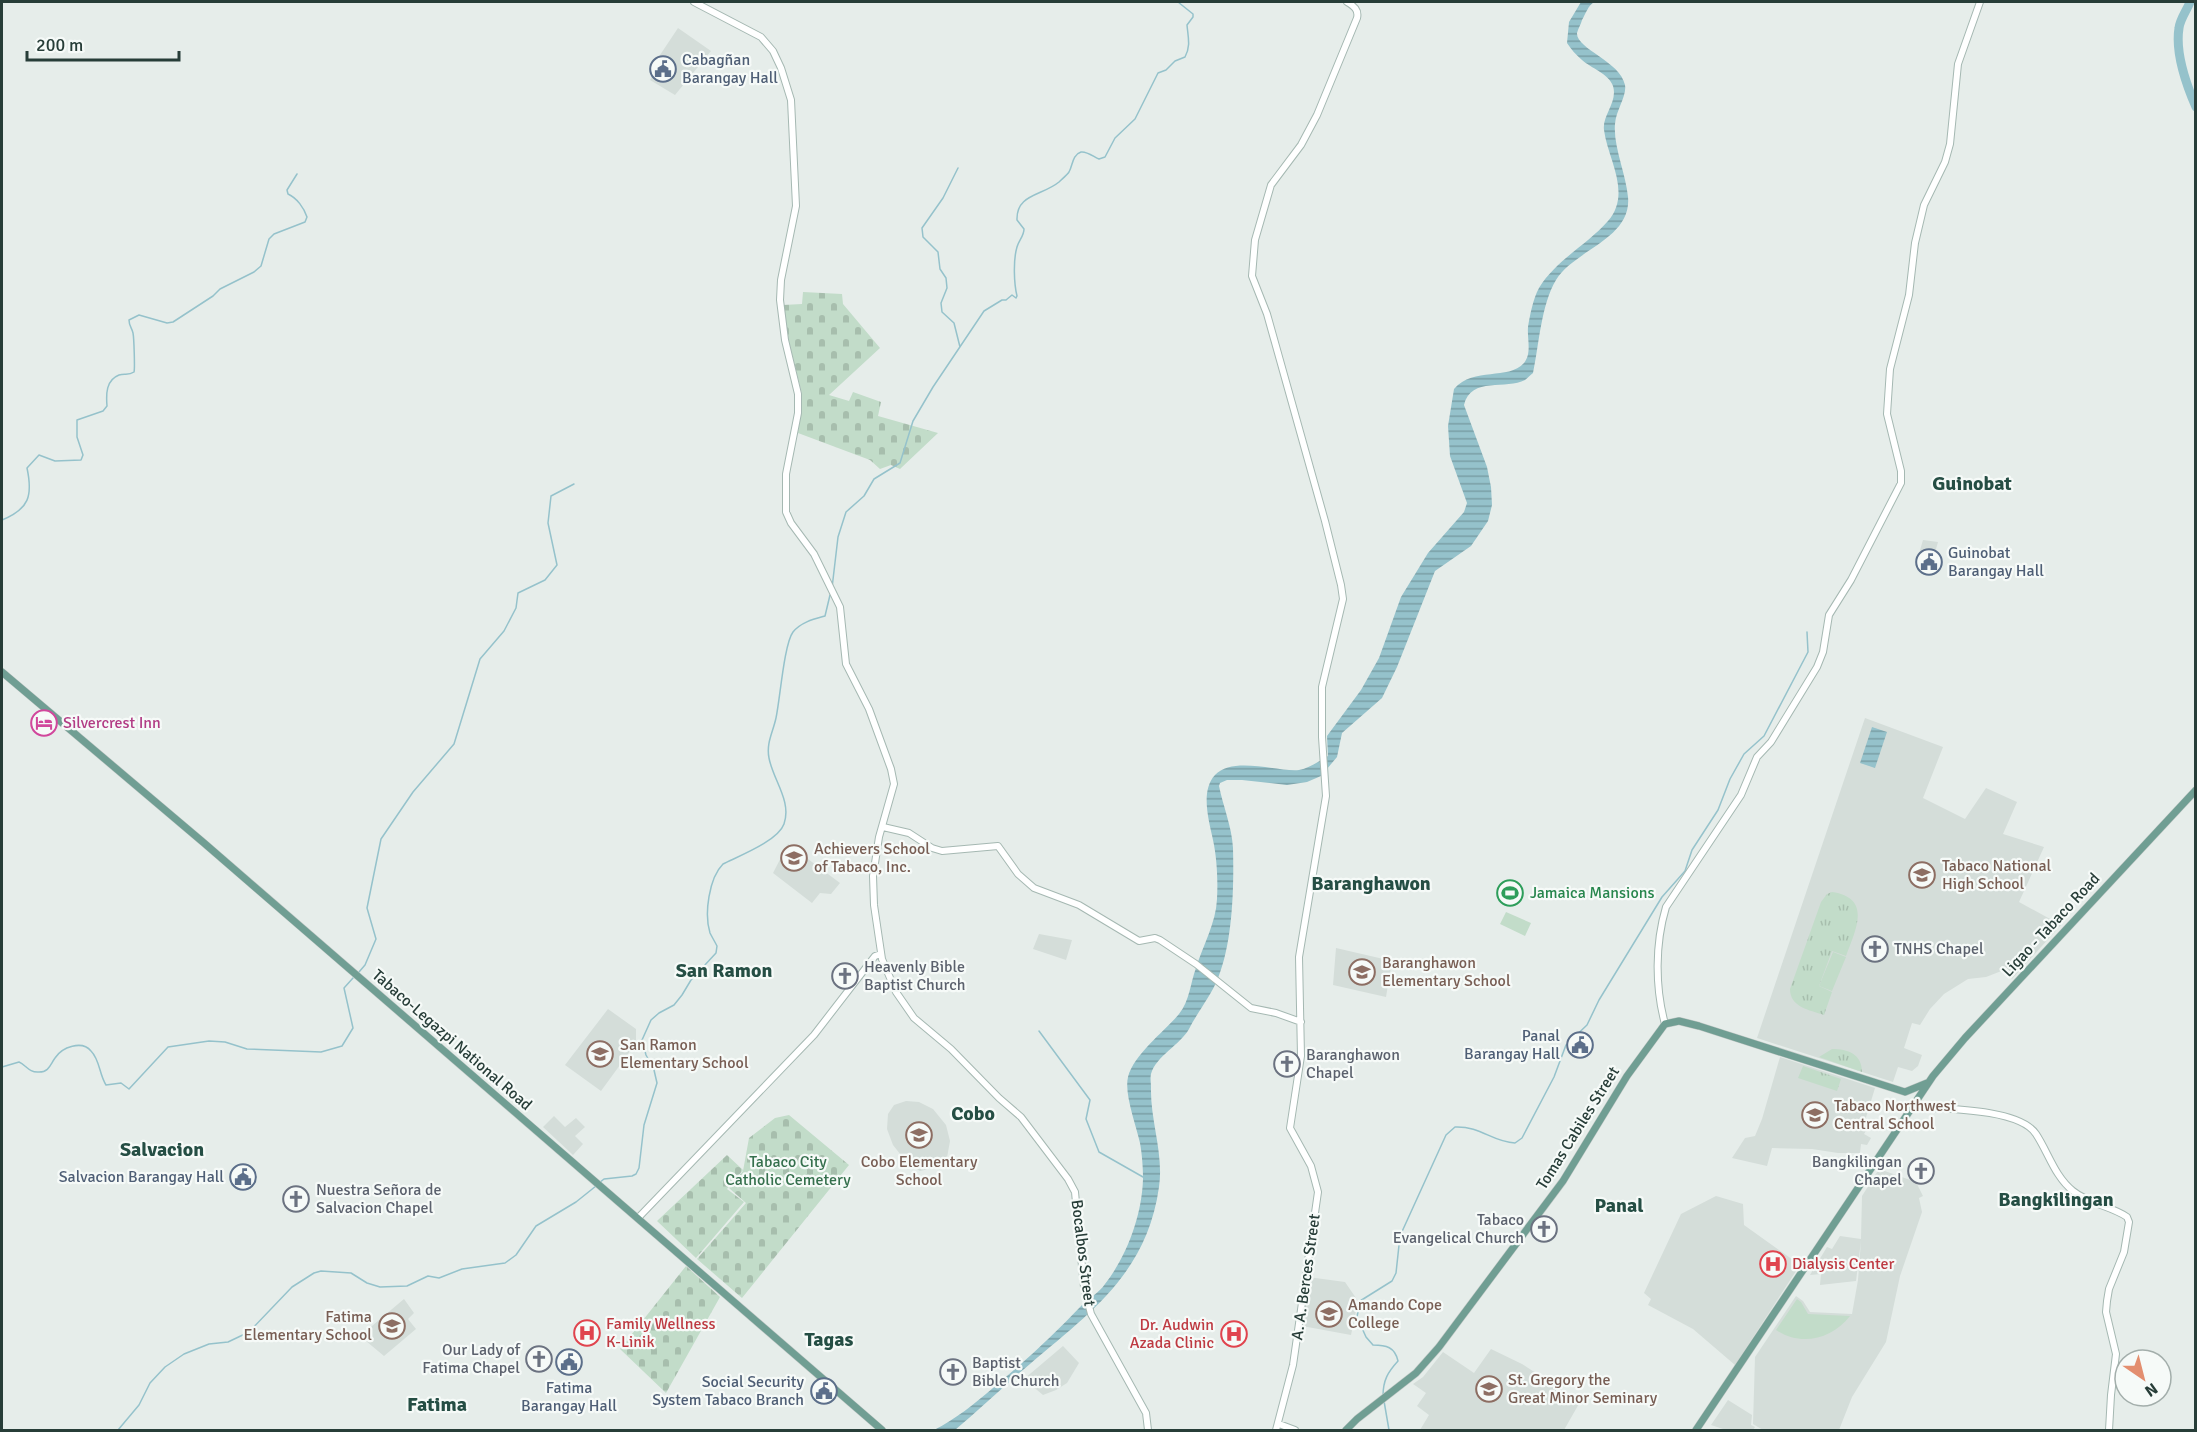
<svg xmlns="http://www.w3.org/2000/svg" width="2197" height="1432" font-family="Signika,sans-serif">
<style>
.built{fill:#d4ddd9}
.grass{fill:url(#grass-tufts)}
.cemetery{fill:url(#cemetery-stones)}
.green{fill:#c2dcc9}
.water{fill:url(#water-rules)}
.lines{fill:none;stroke-linecap:round;stroke-linejoin:round}
.stream{stroke:#95c2cb;stroke-width:1.5}
.river{stroke:#95c2cb;stroke-width:9}
.secondary-casing{stroke:#a5b8b2;stroke-width:8}
.primary-casing{stroke:#c3c9c7;stroke-width:8}
.secondary{stroke:#fff;stroke-width:6}
.primary{stroke:#709e93;stroke-width:7}
.labels{text-anchor:middle;dominant-baseline:central;stroke-width:4.5;stroke-linejoin:round;paint-order:stroke}
.service-label{font-size:16px;fill:#4e5e75;stroke:#f6faf8;text-anchor:end}
.hotel-label{font-size:16px;fill:#b23c85;stroke:#f6faf8;text-anchor:start}
.education-label{font-size:16px;fill:#785e54;stroke:#f6faf8;text-anchor:start}
.leisure-label{font-size:16px;fill:#27864d;stroke:#f6faf8;text-anchor:start}
.street-label{font-size:16px;fill:#273d38;stroke:#f6faf8}
.worship-label{font-size:16px;fill:#5b616d;stroke:#f6faf8;text-anchor:start}
.park-label{font-size:16px;fill:#35704d;stroke:#f6faf8}
.health-label{font-size:16px;fill:#be3a42;stroke:#f6faf8;text-anchor:start}
.quarter-label{font-size:20px;font-weight:bold;fill:#254e44;stroke:#f6faf8}
</style>
<defs>
<pattern id="grass-tufts" width="24" height="20" patternUnits="userSpaceOnUse" patternTransform="scale(1.5)"><rect width="24" height="20" fill="#c2dcc9"/><path d="M3 7l-1-3M5 7V3M7 7l1-3M15 17l-1-3M17 17v-4M19 17l1-3" fill="none" stroke="#a7bead"/></pattern>
<pattern id="cemetery-stones" width="16" height="16" patternUnits="userSpaceOnUse" patternTransform="scale(1.5)"><rect width="16" height="16" fill="#c2dcc9"/><path d="M2 7V4a2 2 0 0 1 4 0v3zM10 15v-3a2 2 0 0 1 4 0v3z" fill="#a7bead"/></pattern>
<pattern id="water-rules" width="6" height="5" patternUnits="userSpaceOnUse" patternTransform="scale(1.5)"><rect width="6" height="5" fill="#95c2cb"/><path d="M0 2.5h6" fill="none" stroke="#7a9fa6"/></pattern>
</defs>
<rect width="100%" height="100%" fill="#e6edea"/>
<path class="built" d="M678,28L711,51L675,95L650,80L662,61L658,58Z
M1923,540L1938,542L1930,570L1916,564Z
M1865,718L1943,747L1923,798L1965,819L1986,788L2017,802L2003,834L2044,847L2019,902L2061,925L2012,979L2004,970L1986,977L1968,979L1944,994L1930,1009L1920,1025L1912,1023L1904,1048L1922,1055L1918,1066L1912,1071L1898,1067L1893,1082L1757,1038Z
M788,844L840,883L831,894L820,893L812,903L773,873Z
M1039,934L1072,940L1066,960L1033,949Z
M1336,948L1392,961L1386,997L1333,985Z
M608,1009L636,1029V1043L601,1091L565,1065Z
M1780,1057L1875,1088L1864,1124L1869,1126L1864,1134L1871,1138L1867,1145L1861,1144L1860,1153H1838L1812,1149L1772,1148L1767,1166L1732,1158L1745,1138L1755,1136L1762,1119Z
M906,1101L919,1102L933,1109L946,1125L950,1141L946,1163L942,1166L920,1171L908,1164L893,1145L887,1129L888,1114L894,1105Z
M554,1116L565,1127L576,1118L585,1127L575,1136L583,1144L573,1155L543,1127Z
M1879,1169L1916,1182L1923,1196L1919,1198L1922,1212L1900,1276L1886,1342L1852,1397L1839,1430H1763L1753,1424L1755,1357L1796,1296L1803,1301L1810,1312L1852,1314L1858,1280L1861,1241L1856,1281L1820,1285L1821,1274L1810,1275L1827,1247L1832,1249L1840,1236L1861,1239L1862,1196Z
M1716,1196L1743,1204L1744,1225L1800,1265L1735,1365L1693,1329L1648,1305L1651,1299L1644,1293L1681,1214Z
M1308,1277L1345,1282L1358,1301L1351,1335L1302,1326Z
M404,1299L414,1313L408,1319L416,1329L384,1356L360,1336Z
M1063,1346L1079,1363L1067,1383L1056,1390L1043,1395L1024,1379Z
M1491,1349L1522,1364L1580,1402L1564,1430H1420L1429,1415L1417,1406L1426,1393L1413,1384L1423,1377L1443,1352L1474,1373Z
M1728,1400L1752,1415L1751,1425L1755,1427L1753,1430H1726L1711,1425Z"/>
<path class="grass" d="M1832,892C1873,898 1855,931 1846,956L1832,951L1819,986L1832,992L1824,1015C1809,1010 1790,1007 1790,989L1821,902L1827,894Z
M1832,1049C1848,1049 1862,1054 1862,1072L1819,1057Z
M1803,1066L1841,1079L1837,1091L1798,1078Z"/>
<path class="cemetery" d="M803,292L842,294L843,304L880,348L829,395L849,401L853,392L881,402L878,416L938,433L900,469L891,465L880,469L870,460L798,433L802,394L788,338L783,305L802,304Z
M789,1115L849,1165L742,1298L697,1259L746,1203L729,1188L743,1171L749,1138L775,1118Z
M727,1155L743,1170L727,1189L744,1202L696,1258L657,1221Z
M686,1266L720,1297L666,1393L620,1349Z"/>
<path class="green" d="M1506,912L1531,923L1525,936L1500,924Z
M1833,952L1846,957L1832,991L1819,986Z
M1797,1299L1801,1302L1808,1314L1850,1316C1832,1339 1801,1347 1776,1330Z"/>
<path class="water" d="M1581,2H1594C1588,6 1586,13 1582,20C1581,24 1578,29 1577,33C1576,49 1620,61 1625,85C1627,96 1616,110 1615,124C1613,146 1626,174 1628,197C1632,239 1574,250 1556,280C1541,305 1539,345 1533,373C1530,375 1528,378 1525,380C1507,390 1471,376 1464,405L1487,467L1491,487L1492,505L1488,521L1471,546L1435,571L1397,667L1382,698L1342,733L1337,757L1321,776L1307,782L1287,785L1242,780H1227L1220,783L1219,786C1223,806 1232,827 1233,848C1234,887 1233,941 1218,978C1212,994 1197,1013 1189,1029C1180,1045 1156,1056 1151,1074C1150,1078 1151,1083 1151,1087C1150,1120 1164,1154 1159,1187C1147,1273 1091,1312 1030,1364C1004,1386 980,1409 955,1430H934C956,1419 974,1404 993,1388C1024,1362 1054,1335 1082,1305C1089,1298 1099,1293 1105,1284C1127,1256 1142,1215 1143,1179C1143,1168 1142,1154 1140,1143C1136,1125 1124,1094 1128,1077C1134,1054 1165,1031 1179,1014C1190,1000 1190,984 1196,968C1203,945 1216,923 1217,899C1218,881 1217,858 1213,840C1209,821 1200,791 1215,775C1233,756 1277,772 1299,770C1310,768 1319,761 1328,756L1327,736L1361,690L1379,658L1401,597L1428,553L1464,512L1467,503L1450,456L1448,426L1454,389C1474,366 1508,381 1524,363C1532,353 1527,339 1528,327C1530,315 1533,299 1539,288C1556,260 1587,245 1608,221C1632,193 1608,160 1604,130C1602,115 1618,102 1613,86C1609,74 1591,68 1582,60C1576,55 1571,49 1567,43L1569,22Z
M1872,727L1887,732L1875,768L1860,763Z"/>
<g class="lines">
<path class="stream" d="M958,168L943,198L922,228L923,237L938,252L940,269L946,278L947,288L941,303L942,312L954,323L960,347
M2,520C29,509 33,496 27,468L39,455L55,461L81,460L83,455L77,437V420L103,411L107,406C106,394 106,380 119,375C125,373 128,376 134,372C135,369 134,338 133,333C132,328 129,326 129,320L139,315L167,323L173,322L213,296L220,289L254,272L261,266L269,239L274,234L305,222L307,217C304,208 297,198 288,194L287,190L297,174
M832,588L838,537L846,512L864,496L874,479L900,463L913,421L933,387L984,311L1002,300H1006L1012,295L1016,298L1017,296C1014,284 1013,260 1017,247C1019,240 1024,236 1024,229L1017,220C1016,194 1042,196 1059,182C1062,179 1067,175 1069,172C1073,165 1072,155 1081,152C1087,151 1094,157 1099,159L1105,157L1115,138L1135,119L1158,73L1166,70L1175,61L1185,57C1191,46 1188,37 1187,25L1193,17V14L1178,2
M359,972L365,965L376,939L367,908L381,839L413,792L454,744L480,659L504,631L516,608L518,593L545,580L557,565L548,523L551,496L574,484
M1039,1031L1090,1100L1086,1119L1099,1152L1143,1177
M2,1067L19,1062C26,1065 29,1073 39,1072C49,1072 50,1065 55,1058C62,1047 82,1040 91,1051C100,1060 99,1074 106,1085L121,1083L129,1089L168,1047L209,1041L225,1042L247,1049L321,1052L342,1046L353,1028L344,988L353,978
M599,1183L604,1179L632,1176L636,1174L639,1168L644,1125L657,1083L654,1070L646,1055L642,1040L651,1020L659,1013L674,1005L682,995L691,980L716,953L717,946C715,942 712,937 710,933C704,914 709,878 723,864C739,856 778,841 784,824C792,801 773,780 769,758C766,743 773,732 776,718C780,700 784,644 793,632C801,622 814,619 825,616L830,595
M1383,1396C1383,1380 1388,1372 1398,1361C1395,1347 1386,1345 1373,1345L1366,1337L1357,1317L1360,1301L1392,1281L1396,1273L1400,1236L1446,1135L1455,1127C1481,1126 1492,1142 1515,1143L1522,1138L1554,1077L1566,1045L1587,1025L1599,1000L1662,897L1685,871L1692,850L1718,810L1730,779L1744,754L1764,736L1808,652L1807,632
M1384,1401L1389,1430
M118,1430L139,1405L150,1383L165,1367L184,1354L209,1344L228,1342L249,1332L292,1287L314,1273L321,1271L351,1273L367,1283L380,1287L407,1286L428,1276L439,1278L462,1269L505,1263L516,1255L536,1226L576,1202L596,1186"/>
<path class="river" d="M2190,2C2187,10 2180,19 2179,28C2175,53 2186,84 2196,107"/>
<g class="secondary-casing">
<path id="secondary" d="M694,2L761,37L773,51L781,68L791,100L796,206L781,280L780,300L785,340L798,394V413L786,474V512L791,523L814,554L840,607L846,664L869,709L891,769L894,784L879,837L873,876L874,905L882,959L896,992L914,1018L951,1049L999,1098L1021,1117L1068,1179L1075,1192L1084,1287L1091,1314L1146,1413L1148,1430
M883,827L909,833L932,848L942,851L998,846L1018,874L1034,888L1079,905L1139,941L1155,938L1160,940L1196,964L1251,1008L1276,1013L1301,1022
M1665,1024C1655,987 1655,944 1666,907L1741,795L1757,757L1771,742L1817,667L1823,652L1829,615L1851,580L1901,483V471L1887,414L1890,369L1909,295L1915,243L1924,205L1945,162L1950,144L1958,64L1980,2
M1913,1107C1942,1109 2019,1108 2036,1134C2048,1152 2055,1177 2073,1191C2089,1204 2111,1206 2127,1217L2129,1222L2124,1252L2109,1289L2107,1301L2106,1312L2116,1354L2111,1395L2109,1430
M638,1218L814,1035L868,965L875,956L881,954
M1279,1424L1295,1430
M1276,1430L1293,1365L1318,1192L1311,1166L1290,1128L1301,1056L1299,957L1326,796L1322,737V687L1343,599L1341,585L1325,521L1267,314L1252,276L1255,240L1271,185L1301,145L1317,115L1357,18C1359,10 1354,6 1347,2"/>
</g>
<g class="primary-casing">
<path id="primary" d="M2,672L204,843L882,1430
M1346,1430L1357,1419L1416,1373L1439,1347L1563,1181L1627,1076L1665,1024L1679,1021L1699,1026L1905,1092L1927,1083
M1696,1430L1933,1076L1965,1038L2196,790"/>
</g>
<use href="#secondary" class="secondary"/>
<use href="#primary" class="primary"/>
</g>
<defs>
<g id="civic-ring" transform="scale(1.35)"><circle r="9.5" fill="#f6faf8" stroke="#5c6f8a" stroke-width="1.5"/><path d="M-.6-6.5H3V-4.5H.6V-3L4-1V1h2V6H-6V1h2V-1L-.6-3ZM-1.2 2.5V6h2.4V2.5Z" fill="#5c6f8a"/></g>
<g id="hotel-ring" transform="scale(1.35)"><circle r="9.5" fill="#f6faf8" stroke="#d1479c" stroke-width="1.5"/><path d="M-6-4.5h1.5V1H6V5H4.5V3h-9V5H-6ZM-4 0a1.8 1.8 0 1 1 3.6 0ZM.5 0V-2.5h3Q6-2.5 6 0Z" fill="#d1479c"/></g>
<g id="school-ring" transform="scale(1.35)"><circle r="9.5" fill="#f6faf8" stroke="#8d6e63" stroke-width="1.5"/><path d="M0-5L7-2L0 1L-7-2ZM-4 1L0 2.5L4 1V4Q0 6-4 4Z" fill="#8d6e63"/></g>
<g id="stadium-ring" transform="scale(1.35)"><circle r="9.5" fill="#f6faf8" stroke="#2e9e5b" stroke-width="1.5"/><path d="M0-5a6.5 5 0 1 0 0 10a6.5 5 0 1 0 0-10ZM-3.5-1.8h7v3.6h-7Z" fill="#2e9e5b"/></g>
<g id="church-ring" transform="scale(1.35)"><circle r="9.5" fill="#f6faf8" stroke="#6b7280" stroke-width="1.5"/><path d="M-1.2-6h2.4v3.5h3.3v2.4h-3.3V6h-2.4V-.1h-3.3v-2.4h3.3Z" fill="#6b7280"/></g>
<g id="hospital-ring" transform="scale(1.35)"><circle r="9.5" fill="#f6faf8" stroke="#e0444e" stroke-width="1.5"/><path d="M-5-5h3v3.5h4V-5h3V5h-3V1.5h-4V5h-3Z" fill="#e0444e"/></g>
<g id="university-ring" transform="scale(1.35)"><circle r="9.5" fill="#f6faf8" stroke="#8d6e63" stroke-width="1.5"/><path d="M0-5L7-2L0 1L-7-2ZM-4 1L0 2.5L4 1V4Q0 6-4 4Z" fill="#8d6e63"/></g>
</defs>
<g fill-rule="evenodd">
<use href="#civic-ring" x="663" y="69"/>
<use href="#civic-ring" x="1929" y="562"/>
<use href="#hotel-ring" x="44" y="723"/>
<use href="#school-ring" x="794" y="858"/>
<use href="#school-ring" x="1922" y="875"/>
<use href="#stadium-ring" x="1510" y="893"/>
<use href="#church-ring" x="1875" y="949"/>
<use href="#school-ring" x="1362" y="972"/>
<use href="#church-ring" x="845" y="976"/>
<use href="#civic-ring" x="1580" y="1045"/>
<use href="#school-ring" x="600" y="1054"/>
<use href="#church-ring" x="1287" y="1064"/>
<use href="#school-ring" x="1815" y="1115"/>
<use href="#school-ring" x="919" y="1135"/>
<use href="#church-ring" x="1921" y="1171"/>
<use href="#civic-ring" x="243" y="1177"/>
<use href="#church-ring" x="296" y="1199"/>
<use href="#church-ring" x="1544" y="1229"/>
<use href="#hospital-ring" x="1773" y="1264"/>
<use href="#university-ring" x="1329" y="1314"/>
<use href="#school-ring" x="392" y="1326"/>
<use href="#hospital-ring" x="587" y="1333"/>
<use href="#hospital-ring" x="1234" y="1334"/>
<use href="#church-ring" x="539" y="1359"/>
<use href="#civic-ring" x="569" y="1362"/>
<use href="#church-ring" x="953" y="1372"/>
<use href="#school-ring" x="1489" y="1389"/>
<use href="#civic-ring" x="824" y="1391"/>
</g>
<g class="labels">
<g class="service-label">
<text x="682" y="60" text-anchor="start">Cabagñan<tspan x="682" dy="18">Barangay Hall</tspan></text>
<text x="1948" y="553" text-anchor="start">Guinobat<tspan x="1948" dy="18">Barangay Hall</tspan></text>
<text x="1560" y="1036">Panal<tspan x="1560" dy="18">Barangay Hall</tspan></text>
<text x="224" y="1177">Salvacion Barangay Hall</text>
<text x="804" y="1382">Social Security<tspan x="804" dy="18">System Tabaco Branch</tspan></text>
<text x="569" y="1388" text-anchor="middle">Fatima<tspan x="569" dy="18">Barangay Hall</tspan></text>
</g>
<g class="hotel-label">
<text x="63" y="723">Silvercrest Inn</text>
</g>
<g class="education-label">
<text x="814" y="849">Achievers School<tspan x="814" dy="18">of Tabaco, Inc.</tspan></text>
<text x="1942" y="866">Tabaco National<tspan x="1942" dy="18">High School</tspan></text>
<text x="1382" y="963">Baranghawon<tspan x="1382" dy="18">Elementary School</tspan></text>
<text x="620" y="1045">San Ramon<tspan x="620" dy="18">Elementary School</tspan></text>
<text x="1834" y="1106">Tabaco Northwest<tspan x="1834" dy="18">Central School</tspan></text>
<text x="919" y="1162" text-anchor="middle">Cobo Elementary<tspan x="919" dy="18">School</tspan></text>
<text x="1348" y="1305">Amando Cope<tspan x="1348" dy="18">College</tspan></text>
<text x="372" y="1317" text-anchor="end">Fatima<tspan x="372" dy="18">Elementary School</tspan></text>
<text x="1508" y="1380">St. Gregory the<tspan x="1508" dy="18">Great Minor Seminary</tspan></text>
</g>
<g class="leisure-label">
<text x="1530" y="893">Jamaica Mansions</text>
</g>
<g class="street-label">
<text transform="translate(2051 925) rotate(-47)">Ligao - Tabaco Road</text>
<text transform="translate(452 1040) rotate(41)">Tabaco-Legazpi National Road</text>
<text transform="translate(1578 1128) rotate(-58)">Tomas Cabiles Street</text>
<text transform="translate(1083 1253) rotate(83)">Bocalbos Street</text>
<text transform="translate(1306 1277) rotate(-82)">A. A. Berces Street</text>
</g>
<g class="worship-label">
<text x="1894" y="949">TNHS Chapel</text>
<text x="864" y="967">Heavenly Bible<tspan x="864" dy="18">Baptist Church</tspan></text>
<text x="1306" y="1055">Baranghawon<tspan x="1306" dy="18">Chapel</tspan></text>
<text x="1902" y="1162" text-anchor="end">Bangkilingan<tspan x="1902" dy="18">Chapel</tspan></text>
<text x="316" y="1190">Nuestra Señora de<tspan x="316" dy="18">Salvacion Chapel</tspan></text>
<text x="1524" y="1220" text-anchor="end">Tabaco<tspan x="1524" dy="18">Evangelical Church</tspan></text>
<text x="520" y="1350" text-anchor="end">Our Lady of<tspan x="520" dy="18">Fatima Chapel</tspan></text>
<text x="972" y="1363">Baptist<tspan x="972" dy="18">Bible Church</tspan></text>
</g>
<g class="park-label">
<text x="788" y="1162">Tabaco City<tspan x="788" dy="18">Catholic Cemetery</tspan></text>
</g>
<g class="health-label">
<text x="1792" y="1264">Dialysis Center</text>
<text x="606" y="1324">Family Wellness<tspan x="606" dy="18">K-Linik</tspan></text>
<text x="1214" y="1325" text-anchor="end">Dr. Audwin<tspan x="1214" dy="18">Azada Clinic</tspan></text>
</g>
<g class="quarter-label">
<text x="1972" y="483">Guinobat</text>
<text x="1371" y="883">Baranghawon</text>
<text x="724" y="970">San Ramon</text>
<text x="973" y="1113">Cobo</text>
<text x="162" y="1149">Salvacion</text>
<text x="2056" y="1199">Bangkilingan</text>
<text x="1619" y="1205">Panal</text>
<text x="829" y="1339">Tagas</text>
<text x="437" y="1404">Fatima</text>
</g>
</g>
<rect width="2197" height="1432" fill="none" stroke="#273d38" stroke-width="6"/>
<g transform="translate(2143 1378) rotate(145)"><circle r="28" fill="#f6faf8" stroke="#a3aeab" stroke-width="1.5"/>
<path d="M0-4.5L10 22L0 15L-10 22Z" fill="#e38e6f"/>
<text y="-9" font-size="16" font-weight="bold" text-anchor="middle" fill="#273d38">N</text>
</g>
<path d="M27 51v9h152v-9" fill="none" stroke="#273d38" stroke-width="3"/>
<text x="36" y="51" font-size="18" fill="#273d38" stroke="#f6faf8" stroke-width="4.5" paint-order="stroke">200 m</text>
</svg>
